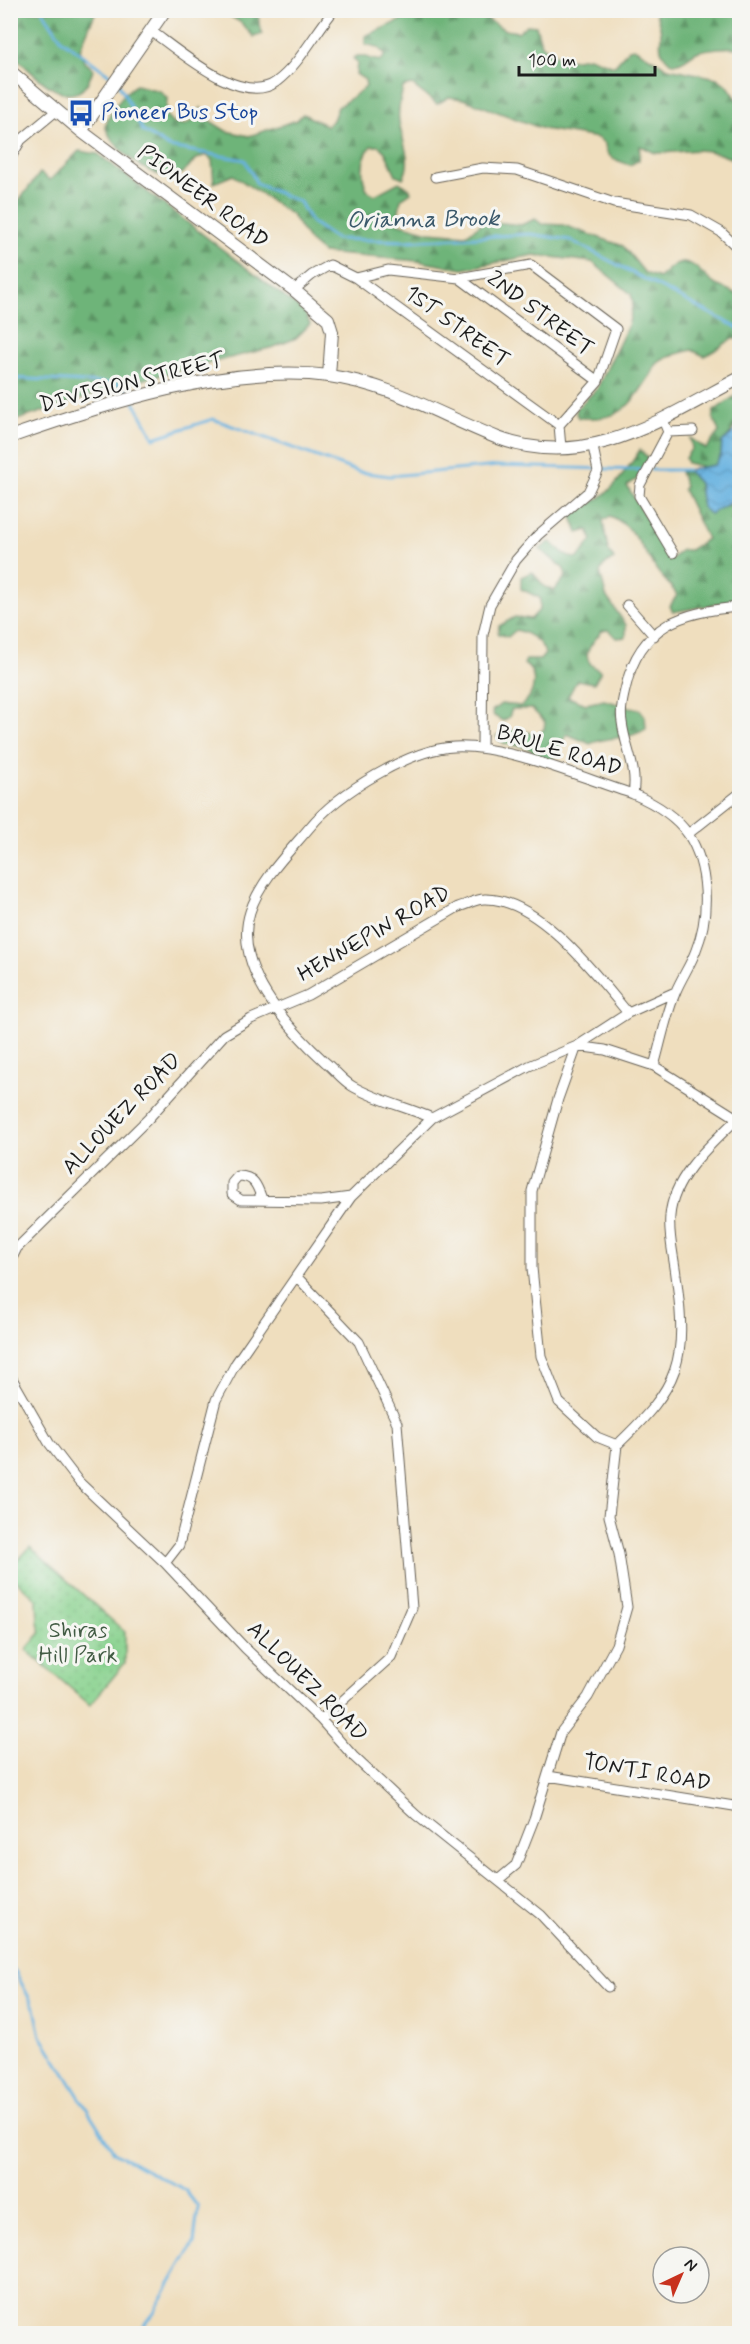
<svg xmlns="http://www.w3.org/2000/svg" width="750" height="2344" font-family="Mynerve,sans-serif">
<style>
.forest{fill:url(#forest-firs);stroke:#45684a;stroke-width:1.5}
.park{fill:url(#park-dots);stroke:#527755;stroke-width:1.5}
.water{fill:url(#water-waves);stroke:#42677e;stroke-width:1.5}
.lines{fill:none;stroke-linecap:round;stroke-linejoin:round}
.stream{stroke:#67b2e0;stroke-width:3}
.minor-casing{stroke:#666055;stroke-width:11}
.tertiary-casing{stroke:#666055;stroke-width:14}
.minor{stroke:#fff;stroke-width:9}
.tertiary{stroke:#fff;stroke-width:12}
.labels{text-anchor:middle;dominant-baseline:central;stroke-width:6;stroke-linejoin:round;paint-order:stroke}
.transit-label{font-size:22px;fill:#164399;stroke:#f6f6f2;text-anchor:start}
.street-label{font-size:22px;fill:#1c1c1c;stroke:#f6f6f2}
.park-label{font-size:22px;fill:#425c44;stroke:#f6f6f2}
.water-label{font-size:24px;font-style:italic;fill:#3a586a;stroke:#f6f6f2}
</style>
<defs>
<pattern id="forest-firs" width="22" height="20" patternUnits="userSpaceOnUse" patternTransform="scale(1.5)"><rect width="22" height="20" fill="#6eb479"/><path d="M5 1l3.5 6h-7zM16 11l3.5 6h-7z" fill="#5a9262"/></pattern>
<pattern id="park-dots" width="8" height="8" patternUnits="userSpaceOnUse" patternTransform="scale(1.5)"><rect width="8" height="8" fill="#88d28e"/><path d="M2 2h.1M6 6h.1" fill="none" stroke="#75b47a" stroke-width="1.8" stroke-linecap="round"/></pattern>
<pattern id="water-waves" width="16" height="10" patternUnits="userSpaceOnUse" patternTransform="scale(1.5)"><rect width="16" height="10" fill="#67b2e0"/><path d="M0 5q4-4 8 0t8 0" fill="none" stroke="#5998c0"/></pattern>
</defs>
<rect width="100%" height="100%" fill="#f6f6f2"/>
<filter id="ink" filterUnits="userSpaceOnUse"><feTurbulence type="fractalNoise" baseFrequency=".0167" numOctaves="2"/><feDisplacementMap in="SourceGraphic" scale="12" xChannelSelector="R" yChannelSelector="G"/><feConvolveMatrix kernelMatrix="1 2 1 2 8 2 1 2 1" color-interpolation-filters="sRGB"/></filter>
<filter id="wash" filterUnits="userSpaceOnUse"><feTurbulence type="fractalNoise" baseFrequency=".008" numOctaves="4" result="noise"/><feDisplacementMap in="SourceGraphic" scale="24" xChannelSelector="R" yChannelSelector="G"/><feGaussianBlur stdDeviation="1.35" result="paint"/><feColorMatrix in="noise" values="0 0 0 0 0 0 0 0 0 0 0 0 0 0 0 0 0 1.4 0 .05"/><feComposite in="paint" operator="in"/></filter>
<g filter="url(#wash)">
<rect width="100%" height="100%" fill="#efdebe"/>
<path class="forest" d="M10,11H96L80,49L84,61L93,69C78,125 31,72 11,52Z
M221,11H258L259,25L263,34L254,37L240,22Z
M422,11H474L505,30L518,32L527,25L536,26L541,44L549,51L569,60L589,57L614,66L629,49L634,48L668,68L717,78L728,86L739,102V162C700,143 696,152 657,153C651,153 646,147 640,146L639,160L630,165C617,160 606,159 605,144L598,138L543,129L463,99L449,97L437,104L412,85L403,87C401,98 397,111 399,121C401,140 414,160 403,178L396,175L385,152L379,146H371C361,159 360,177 368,191L375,195L399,182L409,188L411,192L401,199L397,223L429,232L466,235L485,221L521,225L535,219L542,224L563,225L623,246L645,273L659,278C666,272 674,262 683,262C698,263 706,281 718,286C727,289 732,291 739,296V340L734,338C723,344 716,351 704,356L692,350C683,352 664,357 657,364C654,367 653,373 650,376C628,409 620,421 579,418L576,414L577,408L597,389L629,323L633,303L631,294L592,262L534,255L463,269L417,261L323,253L309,241L292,215L233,175L214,183L212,160L206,155C190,159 188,173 176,176C152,182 112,148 105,126C111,111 122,93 136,85L160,91L167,98L166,114L171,122L184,125L194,120L201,108L204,117L226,131L249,136L297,120L303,114L327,126L333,120L338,107L366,87L365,80L356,74L357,62L353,58C363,51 371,63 382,60L385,54L377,47L365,44V36Z
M655,11H739V48C727,47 709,48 697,52C688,55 674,76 662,52C659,47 661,40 661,34C661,26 657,18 655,11Z
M79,151L98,154L304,312L310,324L296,338L274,347L129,383L11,422V207L20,199L40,173L50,180Z
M739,393C739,415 739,427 722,442L721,455L715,465L704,467L687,463L685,458L692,448L690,438L706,449L719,432L713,417L714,411Z
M640,450L650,460L637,479L627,486L671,560L681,550H690L707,539L683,489L685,486L680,472L687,470L699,483L702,507L731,505L739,498V600L673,612L670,606L677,595C671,585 662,578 656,569C642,549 633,525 610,516L603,521L608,550L614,559L604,565L600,572L606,596L626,625V637L617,638L608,630L602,631C589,646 577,660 601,671L594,683L577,680L568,697L586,704L604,700L640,710L645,716L646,729C628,741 608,735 590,744L567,734L552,760H542C537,756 533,750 527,748C514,743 505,749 496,736C509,728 523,729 536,735L544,729L545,722L532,709H512L509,717L503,721L494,716L492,711L501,704L521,706C534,696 540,674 524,664L526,660H540L545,654C542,641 528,633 516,630L508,637L498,634L499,626L515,617L531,619L540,609V598L521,589V577L532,572L545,587L554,591L566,576L564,569L540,549L550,542L569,557L578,558L592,540L588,530L578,533L571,514C608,497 618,484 640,450Z"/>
<path class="park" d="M30,1547L125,1632V1663L90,1705L26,1650L41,1632L38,1623L37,1600L11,1576L10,1569Z"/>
<path class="water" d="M739,410V498L710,514L702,507L699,483L687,470L715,465L721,455L722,442L735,431Z"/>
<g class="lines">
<path class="stream" d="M42,10L62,40L114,78
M118,82L143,131L169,147L245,160L257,184L300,202L311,222L336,239L406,241L530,234L570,240L740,329
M10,378L123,384L130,396
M134,402L154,438L213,419L359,472L390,476L498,466L645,470
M651,470H687
M10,1968L15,1971L35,2009L41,2036L114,2152L185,2190L198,2207L194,2243L154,2312L137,2334"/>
</g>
</g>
<g filter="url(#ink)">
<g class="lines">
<g class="minor-casing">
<path id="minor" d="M151,31C178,50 242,107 276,82C299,65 315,33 334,10
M10,159L21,140L56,111
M435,177L483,168L517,170L614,203L691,215L721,232L740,250
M356,278L388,270L459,278L531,265L616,329L598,381L559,425L561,448
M459,278L598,381
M294,290L312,275L330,265L356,278L559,425
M663,420L668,432L640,485L639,496L673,553
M668,432L693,431
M627,605L654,636
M482,747L483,635L490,605L516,560L538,535L588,492L598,471L593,447
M688,834L740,793
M654,1066C661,1042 666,1014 676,991C682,977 691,964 696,950C710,916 709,866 688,834C675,815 654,803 633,794C638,768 625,748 622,722C620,710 623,698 626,686C640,625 683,611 740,607
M432,1118C406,1107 376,1100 352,1086C342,1080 334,1069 325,1062C288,1028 232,967 250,912C260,880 289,852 310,827C338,793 410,749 454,747C505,744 582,778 633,794
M262,1199C257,1185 254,1176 238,1176L232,1183V1194L241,1200L321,1201L351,1197
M10,1262L17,1248L148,1119L224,1035L251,1019L308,995L458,907C466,905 476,899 484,899C538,897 597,976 628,1013
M297,1277L359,1342L397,1423L412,1608L391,1657L321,1720
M10,1375L49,1443L79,1482L165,1563L245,1648L321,1720L353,1756L416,1815L541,1915L608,1987
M617,1445L597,1437L559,1402L541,1356L532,1268V1191L558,1099L577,1046L628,1013L675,992
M165,1563L179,1545L216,1400L236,1363L351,1197L432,1118L529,1066L577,1046L605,1050L654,1066L740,1120
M548,1776L740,1807
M498,1880L516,1865L534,1819L561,1732L588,1697L616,1645L627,1607L619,1554L609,1516L617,1445C680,1385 688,1362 676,1275C674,1257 668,1235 670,1216C673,1177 709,1146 736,1120"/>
</g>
<g class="tertiary-casing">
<path id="tertiary" d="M10,71L81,131L294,290L328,319L332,332L329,376
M81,131L165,10
M10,437C104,404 229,363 329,376C394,385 439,415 498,438C588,472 663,418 740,378"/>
</g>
<use href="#minor" class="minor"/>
<use href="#tertiary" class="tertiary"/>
</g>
</g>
<defs>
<g id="bus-bare" transform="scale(2.07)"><path d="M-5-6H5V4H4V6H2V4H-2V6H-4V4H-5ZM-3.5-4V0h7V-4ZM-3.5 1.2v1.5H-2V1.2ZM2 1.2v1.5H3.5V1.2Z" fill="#1a4fb4" stroke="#f6f6f2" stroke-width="2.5" paint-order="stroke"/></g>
</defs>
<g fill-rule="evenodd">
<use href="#bus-bare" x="81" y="113"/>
</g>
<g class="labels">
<g class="transit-label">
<text x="101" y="113">Pioneer Bus Stop</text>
</g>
<g class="street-label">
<text transform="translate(203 197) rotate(37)">PIONEER ROAD</text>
<text transform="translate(540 314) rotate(37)">2ND STREET</text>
<text transform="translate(457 327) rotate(36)">1ST STREET</text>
<text transform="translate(132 383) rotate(-14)">DIVISION STREET</text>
<text transform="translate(559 751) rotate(17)">BRULE ROAD</text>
<text transform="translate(374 934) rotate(-30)">HENNEPIN ROAD</text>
<text transform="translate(122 1114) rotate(-46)">ALLOUEZ ROAD</text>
<text transform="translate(307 1682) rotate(45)">ALLOUEZ ROAD</text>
<text transform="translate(647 1773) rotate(10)">TONTI ROAD</text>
</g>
<g class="park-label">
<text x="78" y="1631">Shiras<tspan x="78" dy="25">Hill Park</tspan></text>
</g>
<g class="water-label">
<text transform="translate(423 220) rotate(-1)">Orianna Brook</text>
</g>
</g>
<rect width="750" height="2344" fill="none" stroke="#f6f6f2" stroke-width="36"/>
<g transform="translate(681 2275) rotate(44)"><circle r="28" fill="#f6f6f2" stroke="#9f9f9c" stroke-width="1.5"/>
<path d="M0-4.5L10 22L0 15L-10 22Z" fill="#c8321e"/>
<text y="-9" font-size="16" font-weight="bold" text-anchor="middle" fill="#1c1c1c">N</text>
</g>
<path d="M519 66v9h136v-9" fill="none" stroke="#1c1c1c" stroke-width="3"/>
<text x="528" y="66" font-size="18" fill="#1c1c1c" stroke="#f6f6f2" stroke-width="4.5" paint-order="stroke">100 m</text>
</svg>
